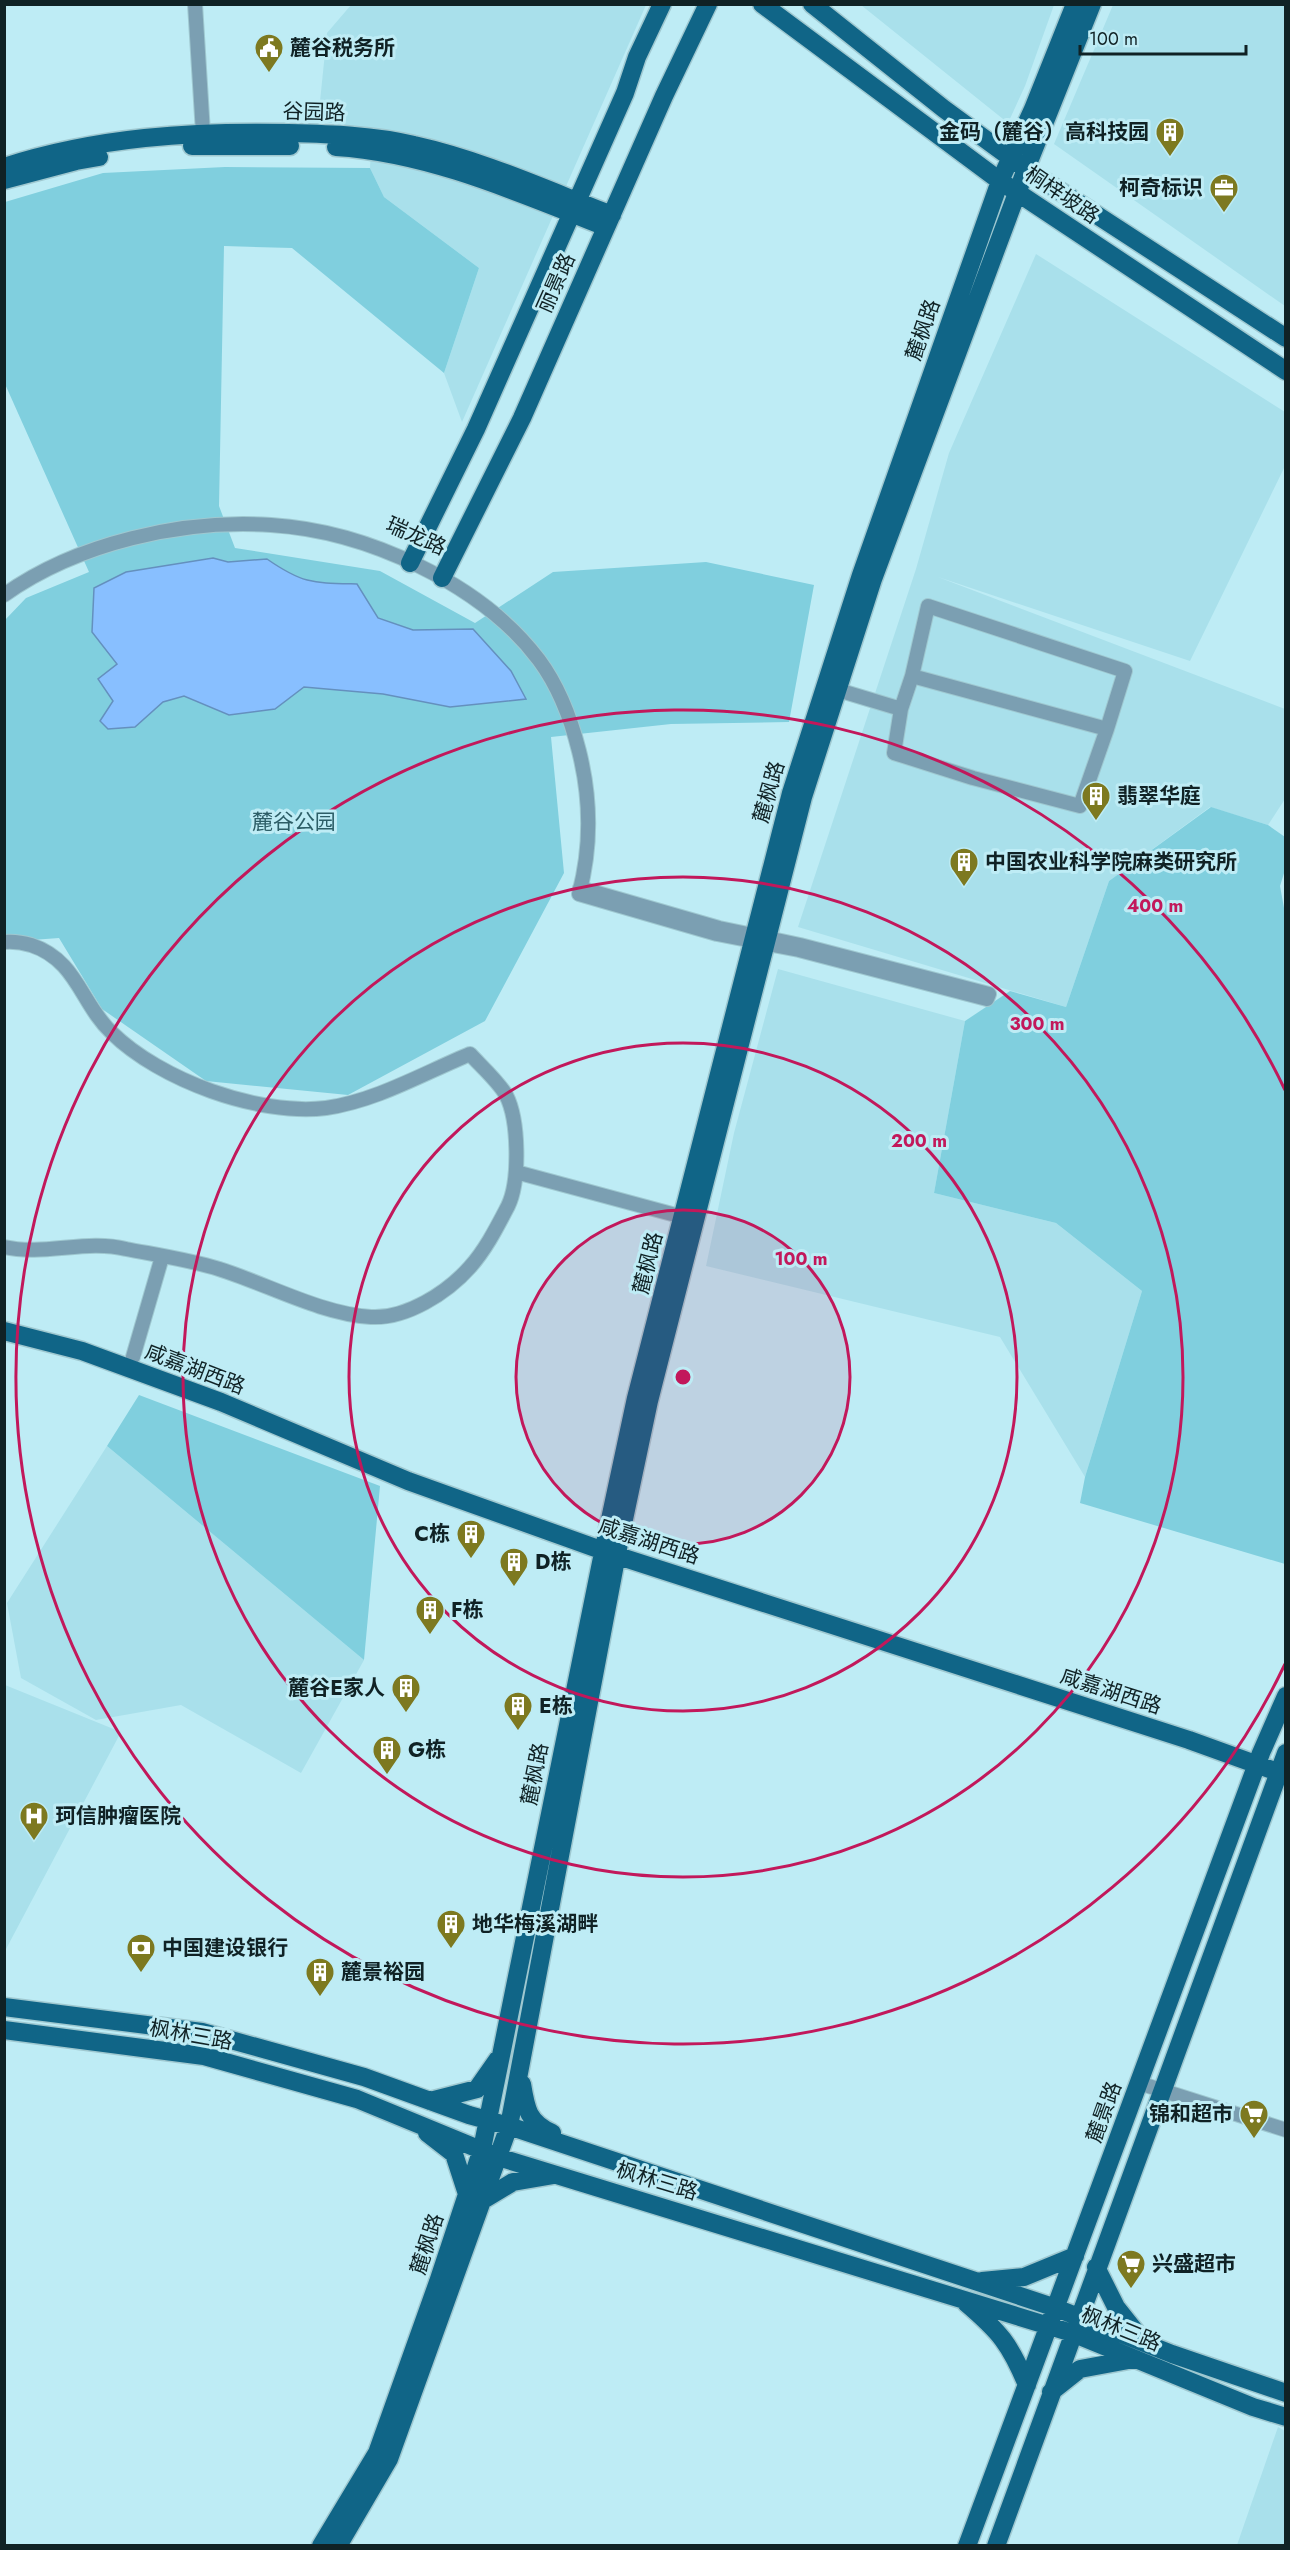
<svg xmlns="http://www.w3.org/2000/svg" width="1290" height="2550" font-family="Jost,'Noto Sans SC',sans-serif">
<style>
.built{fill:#a9e0eb}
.green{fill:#80cfde}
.water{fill:#88bfff;stroke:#6490be;stroke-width:1.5}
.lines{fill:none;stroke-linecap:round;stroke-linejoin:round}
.minor-casing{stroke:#9fc8d0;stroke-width:16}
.major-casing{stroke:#9fc8d0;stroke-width:21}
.minor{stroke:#7b9fb2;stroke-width:14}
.major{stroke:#106587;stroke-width:18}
.ring{fill:none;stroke:#c2185b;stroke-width:3}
.labels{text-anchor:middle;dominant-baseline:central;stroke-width:6;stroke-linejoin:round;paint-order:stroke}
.poi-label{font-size:21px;font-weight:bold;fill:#102225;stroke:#beecf5;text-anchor:start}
.street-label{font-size:21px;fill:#102225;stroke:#beecf5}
.park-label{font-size:21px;fill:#2d5e67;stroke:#beecf5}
.centre{fill:#c2185b;stroke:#beecf5;stroke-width:3}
.ring-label{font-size:18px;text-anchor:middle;font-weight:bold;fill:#c2185b;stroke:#beecf5;stroke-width:6;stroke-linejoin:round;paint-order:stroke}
</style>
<rect width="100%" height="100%" fill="#beecf5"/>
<path class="built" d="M351,5H646L462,422L444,373L479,268L384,197L370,168L372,129L318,121L327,33Z
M861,5H1054L1025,86L1008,123Z
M1113,5H1285V306L1054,144Z
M1036,254L1285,412V466L1190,661L938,577L1285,709V799L1268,825L1210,807L1109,881L1066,1007L798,927L916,569L949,453Z
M778,969L965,1021L934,1193L1056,1223L1142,1291L1085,1477L1000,1337L706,1266L734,1133Z
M107,1446L364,1660L301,1773L181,1705L96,1720L21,1678L7,1603Z
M5,1685L121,1732L5,1951Z
M1278,2427L1285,2431V2545H1237Z"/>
<path class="green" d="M225,167L370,168L384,197L479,268L444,373L292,248L224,246L219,506L235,548L380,571L475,623L553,572L706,562L814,585L789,722L671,724L551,737L564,873L485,1021L348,1095L206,1081L102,1009L59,938L5,942V620L26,598L89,572L5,384V202L103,173Z
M1211,807L1268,825L1285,837V870L1280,886L1286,919L1285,1564L1080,1503L1085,1477L1142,1291L1056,1223L934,1193L965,1021L1010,991L1066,1007L1109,881Z
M139,1395L380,1486L364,1660L107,1446Z"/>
<path class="water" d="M213,558L228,562L267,559C303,584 313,583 357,584L378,618L413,630L473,629L511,671L526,699L450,707L383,694L304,687L275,709L229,715L184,696L163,702L135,727L108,729L100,721L113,701L98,679L117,664L92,632L94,588L126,572Z"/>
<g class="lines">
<g class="minor-casing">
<path id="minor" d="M195,4L203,133
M4,595C77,543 183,519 271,525C366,531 481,583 539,660C559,687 571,719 579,751C591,799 592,845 579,894L717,934L799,950L987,999L989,994L800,945L719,928L580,888
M912,676L928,606L1125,671L1107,729
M838,690L901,709L894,753L973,778L1080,806L1107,729L912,676L901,709
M4,942C15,941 21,942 31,945C77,960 81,1004 112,1033C160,1080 258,1116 326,1108C376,1101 424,1073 470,1054C480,1065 499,1082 506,1095C519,1120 520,1181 508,1206C497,1227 486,1249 470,1267C447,1293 406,1319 371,1317C321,1314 267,1284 219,1269C190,1260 157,1255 126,1249C86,1239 45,1256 4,1247
M516,1172L683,1217
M133,1357L162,1257
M1139,2083L1286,2130"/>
</g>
<g class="major-casing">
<path id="major" d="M762,4L1000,181L1286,371
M812,4L944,109L1026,169L1286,338
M192,146H290
M336,147C430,153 519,193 606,227
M4,167C97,137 192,131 288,133C330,134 373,135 414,145C482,160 547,190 612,215
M4,180L76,161L99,157
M410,563L476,429L625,93L637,57L662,4
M442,578L522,418L664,96L708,4
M4,1331L82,1351L221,1402L408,1481L615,1555L1189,1740L1286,1775
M4,2007L202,2032L364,2077L469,2115L509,2126L1056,2308L1172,2354L1286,2393
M4,2030L204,2056L357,2099L498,2157L1072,2333L1253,2407L1286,2417
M522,2084C526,2109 528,2122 552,2133
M430,2101L477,2089L498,2059
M427,2133L454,2154L467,2194
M483,2200L513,2182L554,2175
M1096,2267L1116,2307L1143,2341
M982,2281L1024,2277L1075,2256
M966,2303C1000,2332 1010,2344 1027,2385
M1051,2392L1080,2369L1134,2359
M321,2546L377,2453L438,2282L482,2149L606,1538L636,1398L791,793L861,575L1000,181L1033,109L1075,4
M338,2546L389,2459L509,2126L619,1543L649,1401L803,797L873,579L1026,169L1092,4
M967,2546L1261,1753L1286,1696
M996,2546L1286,1753"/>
</g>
<use href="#minor" class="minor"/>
<use href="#major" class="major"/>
</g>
<circle cx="683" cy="1377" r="167" fill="#c2185b" fill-opacity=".12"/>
<g class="ring">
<circle cx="683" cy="1377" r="167"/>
<circle cx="683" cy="1377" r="334"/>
<circle cx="683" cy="1377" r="500"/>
<path d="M1285 1664A667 667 0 1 1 1285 1090"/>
</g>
<defs>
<g id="civic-pin" transform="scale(1.5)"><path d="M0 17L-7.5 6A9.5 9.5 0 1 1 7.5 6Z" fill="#7d7920" stroke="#beecf5"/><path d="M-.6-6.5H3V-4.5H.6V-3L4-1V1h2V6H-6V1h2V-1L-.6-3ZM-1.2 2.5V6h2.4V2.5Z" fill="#fff"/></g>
<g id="building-pin" transform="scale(1.5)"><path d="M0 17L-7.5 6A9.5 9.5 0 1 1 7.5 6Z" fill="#7d7920" stroke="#beecf5"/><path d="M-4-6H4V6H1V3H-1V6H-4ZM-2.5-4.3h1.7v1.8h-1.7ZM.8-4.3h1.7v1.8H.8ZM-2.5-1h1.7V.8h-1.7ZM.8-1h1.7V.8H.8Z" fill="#fff"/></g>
<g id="office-pin" transform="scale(1.5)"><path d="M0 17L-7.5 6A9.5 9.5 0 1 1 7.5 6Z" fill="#7d7920" stroke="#beecf5"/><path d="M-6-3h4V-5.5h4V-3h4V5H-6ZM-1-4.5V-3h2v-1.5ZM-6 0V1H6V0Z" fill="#fff"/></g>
<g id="hospital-pin" transform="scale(1.5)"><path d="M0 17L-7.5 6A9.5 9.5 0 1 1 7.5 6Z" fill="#7d7920" stroke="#beecf5"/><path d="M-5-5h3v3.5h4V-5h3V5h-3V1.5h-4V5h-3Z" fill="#fff"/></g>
<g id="bank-pin" transform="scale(1.5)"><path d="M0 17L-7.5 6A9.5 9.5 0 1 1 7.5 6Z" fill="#7d7920" stroke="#beecf5"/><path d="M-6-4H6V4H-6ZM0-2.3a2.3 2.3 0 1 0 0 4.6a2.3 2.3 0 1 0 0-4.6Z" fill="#fff"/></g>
<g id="supermarket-pin" transform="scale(1.5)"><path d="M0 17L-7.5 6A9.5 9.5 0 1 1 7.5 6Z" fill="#7d7920" stroke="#beecf5"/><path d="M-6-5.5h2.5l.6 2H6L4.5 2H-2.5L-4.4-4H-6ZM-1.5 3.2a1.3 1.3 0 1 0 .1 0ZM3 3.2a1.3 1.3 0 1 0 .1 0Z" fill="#fff"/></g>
</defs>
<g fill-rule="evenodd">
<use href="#civic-pin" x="269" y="48"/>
<use href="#building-pin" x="1170" y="132"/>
<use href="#office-pin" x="1224" y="188"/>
<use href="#building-pin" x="1096" y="796"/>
<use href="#building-pin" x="964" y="862"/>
<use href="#building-pin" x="471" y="1534"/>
<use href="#building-pin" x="514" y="1562"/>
<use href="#building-pin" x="430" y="1610"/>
<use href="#building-pin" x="406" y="1688"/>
<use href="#building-pin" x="518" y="1706"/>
<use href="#building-pin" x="387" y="1750"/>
<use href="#hospital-pin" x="34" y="1816"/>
<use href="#building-pin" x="451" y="1924"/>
<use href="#bank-pin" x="141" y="1948"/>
<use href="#building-pin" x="320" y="1972"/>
<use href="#supermarket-pin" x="1254" y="2114"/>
<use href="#supermarket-pin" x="1131" y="2264"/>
</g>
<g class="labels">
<g class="poi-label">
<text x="290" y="48">麓谷税务所</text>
<text x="1149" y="132" text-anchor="end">金码（麓谷）高科技园</text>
<text x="1203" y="188" text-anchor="end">柯奇标识</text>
<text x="1117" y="796">翡翠华庭</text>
<text x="985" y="862">中国农业科学院麻类研究所</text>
<text x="450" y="1534" text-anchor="end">C栋</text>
<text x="535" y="1562">D栋</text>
<text x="451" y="1610">F栋</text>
<text x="385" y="1688" text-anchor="end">麓谷E家人</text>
<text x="539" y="1706">E栋</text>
<text x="408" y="1750">G栋</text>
<text x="55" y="1816">珂信肿瘤医院</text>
<text x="472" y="1924">地华梅溪湖畔</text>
<text x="162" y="1948">中国建设银行</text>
<text x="341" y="1972">麓景裕园</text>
<text x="1233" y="2114" text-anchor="end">锦和超市</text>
<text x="1152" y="2264">兴盛超市</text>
</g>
<g class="street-label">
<text transform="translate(314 112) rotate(2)">谷园路</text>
<text transform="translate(1062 195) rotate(34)">桐梓坡路</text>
<text transform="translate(556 283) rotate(-66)">丽景路</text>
<text transform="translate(923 330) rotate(-71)">麓枫路</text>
<text transform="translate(416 536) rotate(24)">瑞龙路</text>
<text transform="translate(769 792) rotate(-74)">麓枫路</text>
<text transform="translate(648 1263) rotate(-76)">麓枫路</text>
<text transform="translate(195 1369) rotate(21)">咸嘉湖西路</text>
<text transform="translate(649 1541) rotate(18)">咸嘉湖西路</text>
<text transform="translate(1111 1691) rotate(18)">咸嘉湖西路</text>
<text transform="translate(535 1774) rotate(-79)">麓枫路</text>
<text transform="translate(191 2035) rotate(10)">枫林三路</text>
<text transform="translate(1104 2112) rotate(-70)">麓景路</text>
<text transform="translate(657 2181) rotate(17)">枫林三路</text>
<text transform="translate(427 2244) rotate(-72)">麓枫路</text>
<text transform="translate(1121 2329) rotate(22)">枫林三路</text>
</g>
<g class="park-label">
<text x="294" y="822">麓谷公园</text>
</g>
</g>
<circle cx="683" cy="1377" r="9" class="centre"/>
<g class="ring-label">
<text x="1155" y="912">400 m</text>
<text x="1037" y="1030">300 m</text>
<text x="919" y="1147">200 m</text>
<text x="801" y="1265">100 m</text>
</g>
<rect width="1290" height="2550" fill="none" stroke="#102225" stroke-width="12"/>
<path d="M1080 45v9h166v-9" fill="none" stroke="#102225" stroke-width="3"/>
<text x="1089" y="45" font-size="18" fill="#102225" stroke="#beecf5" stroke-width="4.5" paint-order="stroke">100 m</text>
</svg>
